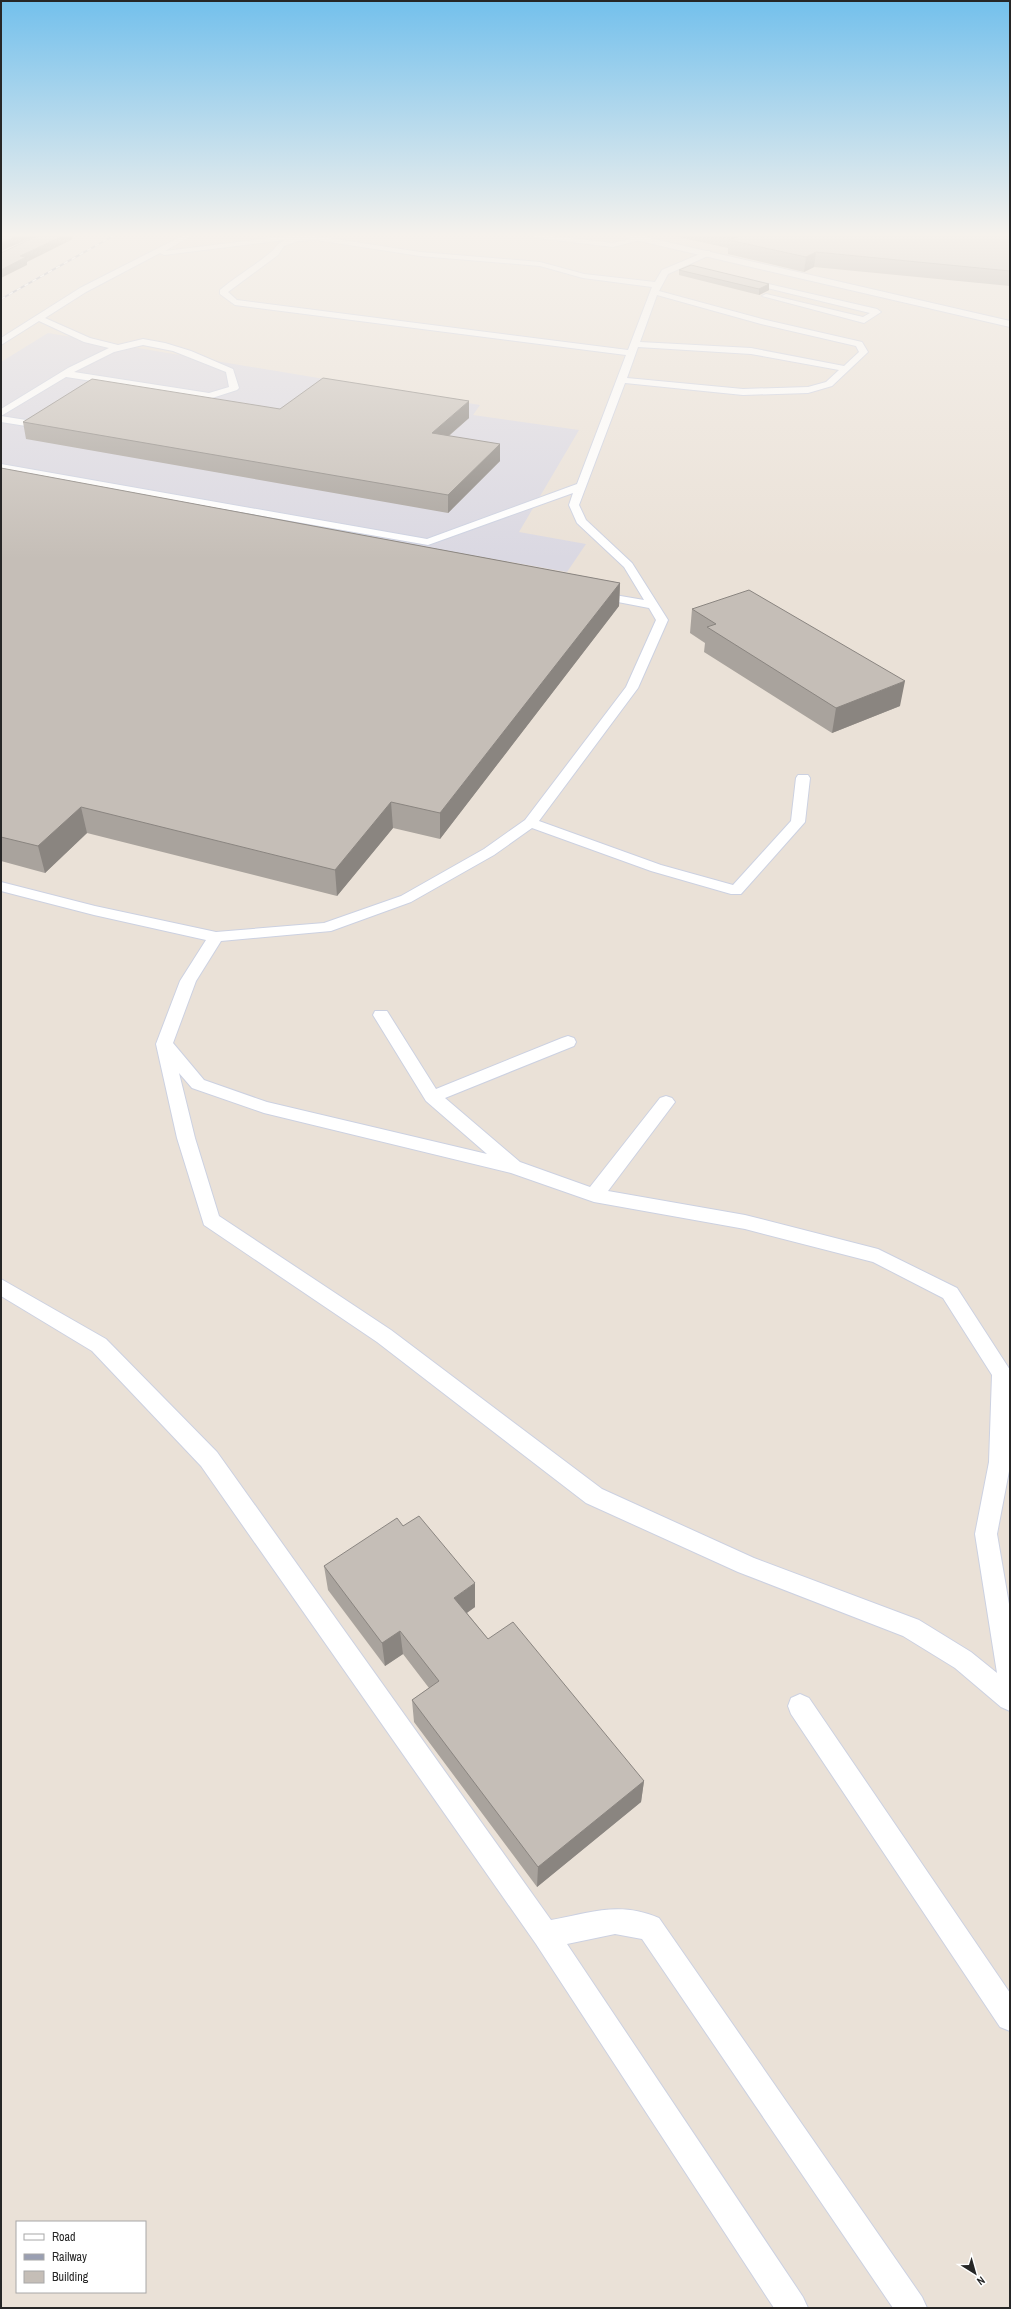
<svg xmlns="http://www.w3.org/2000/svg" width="1011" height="2309" font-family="'Archivo Narrow',sans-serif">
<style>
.industrial{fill:#dad8e2}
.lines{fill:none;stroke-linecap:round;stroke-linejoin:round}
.lane-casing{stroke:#ccd1e1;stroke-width:2}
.secondary-casing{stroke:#ccd1e1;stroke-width:2}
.lane{fill:#fff;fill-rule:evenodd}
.secondary{fill:#fff;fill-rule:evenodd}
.rail-casing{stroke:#9a9fb2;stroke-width:2}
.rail{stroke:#fff;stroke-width:1.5;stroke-dasharray:4.5;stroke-linecap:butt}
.wall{fill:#a9a39d}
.shaded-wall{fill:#8a8580}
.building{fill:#c5beb7;stroke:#8a8580}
</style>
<rect width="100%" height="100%" fill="#eae1d7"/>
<path class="industrial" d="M48,333L480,405L473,415L579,430L519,532L586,544L567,572L1,472V362Z"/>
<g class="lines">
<g class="lane-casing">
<path id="lane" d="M182,236H191L165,251L287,236H316L420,252L540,262L584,274L655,282L662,270L707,251H710V255L668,274L659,291L766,320L862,342L868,352L832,386L808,393L743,395L625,383L579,505L586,520L632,563L668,620L638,688L539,821L661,865L733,885L791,821L796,778L798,775H808L810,778L805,822L741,894H731L651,871L532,828L494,855L411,902L331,931L221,941L196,981L173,1043L204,1080L267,1102L487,1154L426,1101L373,1015L375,1011H387L436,1089L562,1038L568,1036L574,1038L576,1042L574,1046L445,1098L520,1162L590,1187L660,1098L666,1096L672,1098L675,1102L672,1106L608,1191L745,1215L878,1249L957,1288L1010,1370V1466L997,1534L1010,1610V1711L1001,1707L955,1668L903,1636L738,1572L586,1503L377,1342L204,1225L177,1138L156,1044L180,981L206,940L94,915L1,891V882L95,906L216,932L324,923L401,896L484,849L525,820L626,687L656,620L649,608L597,598L591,595L597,592L644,600L624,567L577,523L569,505L573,493L428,545L1,470V464L427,539L577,484L626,355L235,305L220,294V290C236,276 255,266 271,252C277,247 277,243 285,240L164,255L160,253L86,292L45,318L90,338L118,345L143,339L165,343L191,351L233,369L239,388L237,390L209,399L66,377L1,416V409L68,368L109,348L84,342L39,321L1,345V338L80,288ZM316,240L420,256L540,266L583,278L652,287L628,350L237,300L228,292L278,255L284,246L298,241ZM657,295L761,324L856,346L859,352L844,366L751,348L640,342ZM143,345L173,351L226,372L229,387L209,393L74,372L114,352ZM638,347L751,354L839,370L826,382L808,387L743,389L627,378ZM179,1073L192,1088L264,1113L511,1173L594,1202L745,1229L873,1262L943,1298L992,1375L989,1462L975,1534L997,1673L971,1652L919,1620L754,1558L602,1489L391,1330L219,1216L195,1138Z
M533,236H552L613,243L644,236L648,238L613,247L537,238Z
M742,278L877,309L881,312L864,323L762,296L766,294L863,317L870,313L742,282Z
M1,416L26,420L31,423L26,426L1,422Z
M1,1279L106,1339L217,1452L551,1920C590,1913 620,1901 659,1918L922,2297L927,2308H893L642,1939L615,1934L567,1944L803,2297L808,2308H774L536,1944L201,1466L92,1351L1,1296Z
M800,1694L809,1698L1010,1993V2031L1000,2027L791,1714L788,1706L791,1698Z"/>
</g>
<g class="secondary-casing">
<path id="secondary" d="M626,236H641L1010,321V327L631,239Z"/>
</g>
<use href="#lane" class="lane"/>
<use href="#secondary" class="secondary"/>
<g class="rail-casing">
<path id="rail" d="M1,299L113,236"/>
</g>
<use href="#rail" class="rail"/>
</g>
<path class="wall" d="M673,236H1010V286L814,267L804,272L728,254V248Z
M679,270L769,284V290L759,295L679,275Z
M280,409L469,418L449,436L500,461L448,513L26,439L23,422Z
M1,468L620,583L619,606L440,839L393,828L337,896L87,833L45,873L1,861Z
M692,609L900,706L832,733L704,652L705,643L690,633Z
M403,1526L475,1607L467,1613L488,1639L644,1781L641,1802L537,1887L414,1722L412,1700L429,1688L403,1654L385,1666L328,1590L324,1566Z"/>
<path class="shaded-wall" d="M18,236H36L1,251V243Z
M63,236H72L73,239L27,262V265L1,278V270L20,256Z
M816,252L814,267L804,272L806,257Z
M769,284V290L759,295V289Z
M469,401V418L432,450V433Z
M500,444V461L448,513V495Z
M620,583L619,606L440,839V813Z
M905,681L900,706L832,733L836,708Z
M391,802L393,828L337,896L335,870Z
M81,807L87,833L45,873L38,846Z
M475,1583V1607L455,1621L454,1598Z
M400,1631L403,1654L385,1666L382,1643Z
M644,1781L641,1802L537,1887L538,1867Z"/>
<path class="building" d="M1,236H18L1,243Z
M37,236H63L20,256L26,257L1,270V253Z
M737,236H1010V271L816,252L806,257L729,240L739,236Z
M691,265L769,284L759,289L679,270Z
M323,378L469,401L432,433L500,444L448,495L23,422L92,379L280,409Z
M1,468L620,583L440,813L391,802L335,870L81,807L38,846L1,837Z
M749,590L905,681L836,708L707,627L716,624L692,609Z
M419,1516L475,1583L454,1598L488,1639L513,1622L644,1781L538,1867L412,1700L439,1681L400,1631L382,1643L324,1566L397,1518L403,1526Z"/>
<linearGradient id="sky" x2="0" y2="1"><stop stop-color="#73c0ec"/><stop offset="0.42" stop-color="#f6f2ed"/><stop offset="1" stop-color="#f6f2ed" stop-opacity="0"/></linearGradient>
<rect width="1011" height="559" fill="url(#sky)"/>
<rect width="1011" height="2309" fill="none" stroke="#262626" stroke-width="4"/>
<rect x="16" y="2221" width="130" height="72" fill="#ffffff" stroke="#a8a8a8"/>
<rect x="24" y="2234" width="20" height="6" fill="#ffffff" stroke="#a8a8a8"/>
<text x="52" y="2241" font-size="12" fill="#262626">Road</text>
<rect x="24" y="2254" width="20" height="6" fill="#9a9fb2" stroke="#a8a8a8"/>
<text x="52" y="2261" font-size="12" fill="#262626">Railway</text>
<rect x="24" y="2271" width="20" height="12" fill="#c5beb7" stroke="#a8a8a8"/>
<text x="52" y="2281" font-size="12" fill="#262626">Building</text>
<g transform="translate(975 2273) rotate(143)" stroke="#ffffff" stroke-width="3" paint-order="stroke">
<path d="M0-3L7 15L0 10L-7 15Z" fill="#262626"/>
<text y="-6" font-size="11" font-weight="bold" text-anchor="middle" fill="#262626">N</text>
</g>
</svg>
